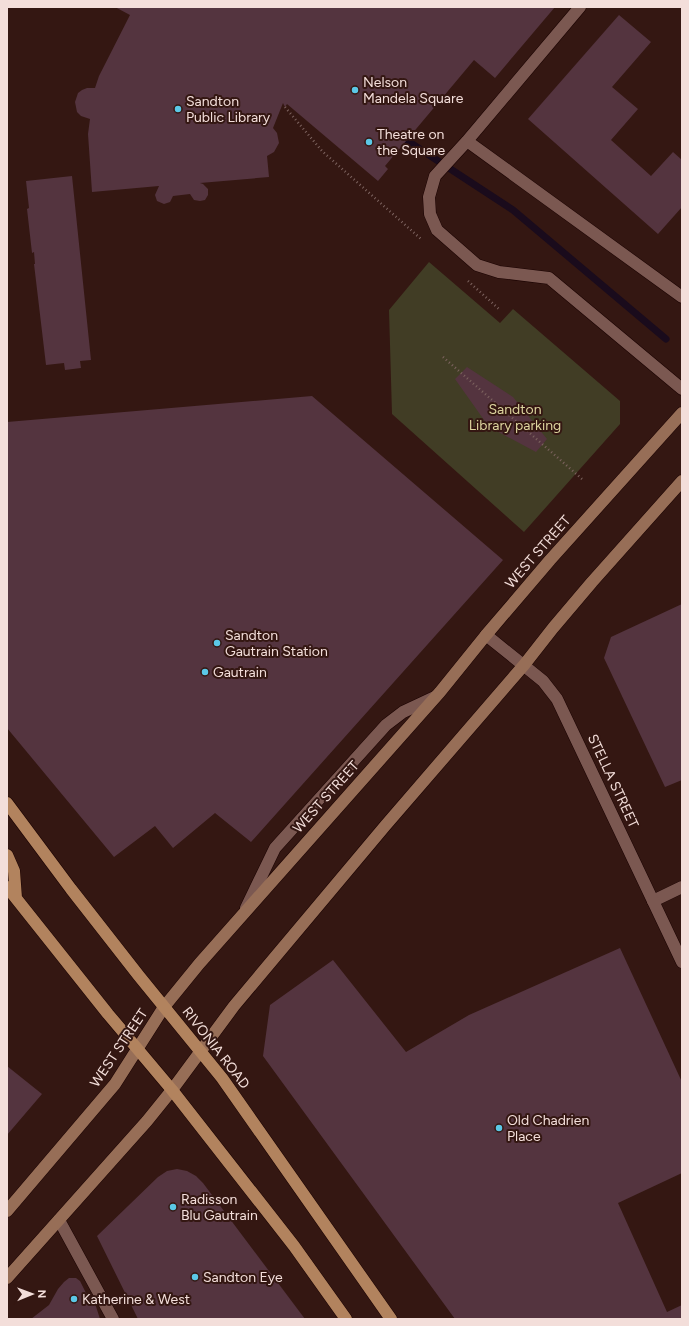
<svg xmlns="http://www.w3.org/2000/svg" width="689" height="1326" font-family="Figtree,sans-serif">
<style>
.green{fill:#413d25}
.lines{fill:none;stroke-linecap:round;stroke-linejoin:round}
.stream{stroke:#1a0b1c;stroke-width:7}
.building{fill:#54343f}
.lane-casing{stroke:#1a0201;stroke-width:13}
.street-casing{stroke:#1a0201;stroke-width:13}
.secondary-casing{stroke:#1a0201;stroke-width:13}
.primary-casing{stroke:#1a0201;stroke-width:13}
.path{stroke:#7e6460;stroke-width:2.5;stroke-dasharray:1 3;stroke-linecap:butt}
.lane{stroke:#7b5851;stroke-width:12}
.street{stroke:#7b5851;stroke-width:12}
.secondary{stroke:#976e57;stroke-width:12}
.primary{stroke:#b2835e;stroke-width:12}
.poi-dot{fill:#5bc8e7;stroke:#341712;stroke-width:1.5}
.labels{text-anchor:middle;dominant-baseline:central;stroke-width:4;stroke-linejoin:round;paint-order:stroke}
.poi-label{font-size:14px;fill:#f3deda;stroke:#341712;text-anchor:start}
.park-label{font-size:14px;fill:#dcd49e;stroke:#341712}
.street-label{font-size:14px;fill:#f3deda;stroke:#341712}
</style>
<rect width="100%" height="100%" fill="#341712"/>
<path class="green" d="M429,262L500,323L513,309L620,401V424L524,532L392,414L389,310Z"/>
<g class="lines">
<path class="stream" d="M400,136L513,210L666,339"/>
</g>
<path class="building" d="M115,7H555L495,78L474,60L385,166L388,169L378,181L287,104L285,107L283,103L273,128L277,133L279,143L274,152L267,156L269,177L200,183L203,184L208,189V195L205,200L200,201L194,200L190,194L173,196L170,202L164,204L157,201L155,195L159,186L92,192L88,134L90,119L81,116L77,112L75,102L78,93L82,90L87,88H95L99,76L130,15Z
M619,15L651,42L612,87L638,109L611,140L651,176L673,152L682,160V207L658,234L528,119Z
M72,176L91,360L80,361L81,368L65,370L64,363L46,365L34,264H35L34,252L32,253L27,209L29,208L26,181Z
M467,367L513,397L547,439L536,452L489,427L455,379Z
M312,396L503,560L251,842L215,813L173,848L155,826L114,857L7,728V422Z
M682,604V780L665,787L604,658L611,637Z
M620,948L682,1082V1173L618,1203L667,1312L682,1305V1319H455L263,1056L270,1005L333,960L406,1052L469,1015Z
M7,1066L42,1094L7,1135Z
M177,1169L187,1171L196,1176L203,1183L305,1319H138L97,1236L158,1177L167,1171Z
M69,1278H76L80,1281L86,1293L93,1297L100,1319H31L49,1305L58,1289L64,1282Z"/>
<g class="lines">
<g class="lane-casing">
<path id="lane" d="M580,7L467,141L435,176L429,197L430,214L437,230L477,265L499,272L549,278L682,389
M467,141L682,297
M653,901L682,887
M246,908L275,848L386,725L403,712L435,697
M59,1220L113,1319"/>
</g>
<g class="street-casing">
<path id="street" d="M486,635L543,681L557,699L682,962"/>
</g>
<g class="secondary-casing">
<path id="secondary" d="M7,1211L115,1084L164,1007L199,964L440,692L486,635L550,560L682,413
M7,1278L147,1121L172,1090L234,1006L385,826L524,665L553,628L592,582L682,481"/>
</g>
<g class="primary-casing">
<path id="primary" d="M7,803L71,889L139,976L222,1078L391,1319
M7,855L14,871L16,898
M7,887L108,1014L172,1090L294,1246L346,1319"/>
</g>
<path class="path" d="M285,107L322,151L421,239
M468,281L499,309
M443,357L582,479"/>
<use href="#lane" class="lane"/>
<use href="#street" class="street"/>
<use href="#secondary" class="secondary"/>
<use href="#primary" class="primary"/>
</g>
<g class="poi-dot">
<circle cx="355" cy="90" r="4"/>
<circle cx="178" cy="109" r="4"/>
<circle cx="369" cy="142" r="4"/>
<circle cx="217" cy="643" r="4"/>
<circle cx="205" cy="672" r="4"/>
<circle cx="499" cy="1128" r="4"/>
<circle cx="173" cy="1207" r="4"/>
<circle cx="195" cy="1277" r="4"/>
<circle cx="74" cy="1299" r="4"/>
</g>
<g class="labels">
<g class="poi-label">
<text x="363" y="82">Nelson<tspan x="363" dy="16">Mandela Square</tspan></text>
<text x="186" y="101">Sandton<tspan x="186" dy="16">Public Library</tspan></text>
<text x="377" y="134">Theatre on<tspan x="377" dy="16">the Square</tspan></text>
<text x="225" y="635">Sandton<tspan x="225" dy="16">Gautrain Station</tspan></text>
<text x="213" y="672">Gautrain</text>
<text x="507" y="1120">Old Chadrien<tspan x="507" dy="16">Place</tspan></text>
<text x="181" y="1199">Radisson<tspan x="181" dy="16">Blu Gautrain</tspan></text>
<text x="203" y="1277">Sandton Eye</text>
<text x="82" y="1299">Katherine &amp; West</text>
</g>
<g class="park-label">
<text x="515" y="409">Sandton<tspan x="515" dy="16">Library parking</tspan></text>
</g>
<g class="street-label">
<text transform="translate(538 552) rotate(-49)">WEST STREET</text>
<text transform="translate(613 781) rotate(65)">STELLA STREET</text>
<text transform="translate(326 797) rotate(-48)">WEST STREET</text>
<text transform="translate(119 1048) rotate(-56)">WEST STREET</text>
<text transform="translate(216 1048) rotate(52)">RIVONIA ROAD</text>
</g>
</g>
<rect width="689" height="1326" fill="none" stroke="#f3deda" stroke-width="16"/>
<g transform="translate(32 1294) rotate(89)" stroke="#341712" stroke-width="3" paint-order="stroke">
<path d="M0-3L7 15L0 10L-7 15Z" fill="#f3deda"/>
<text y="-6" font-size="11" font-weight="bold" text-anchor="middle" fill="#f3deda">N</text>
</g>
</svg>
